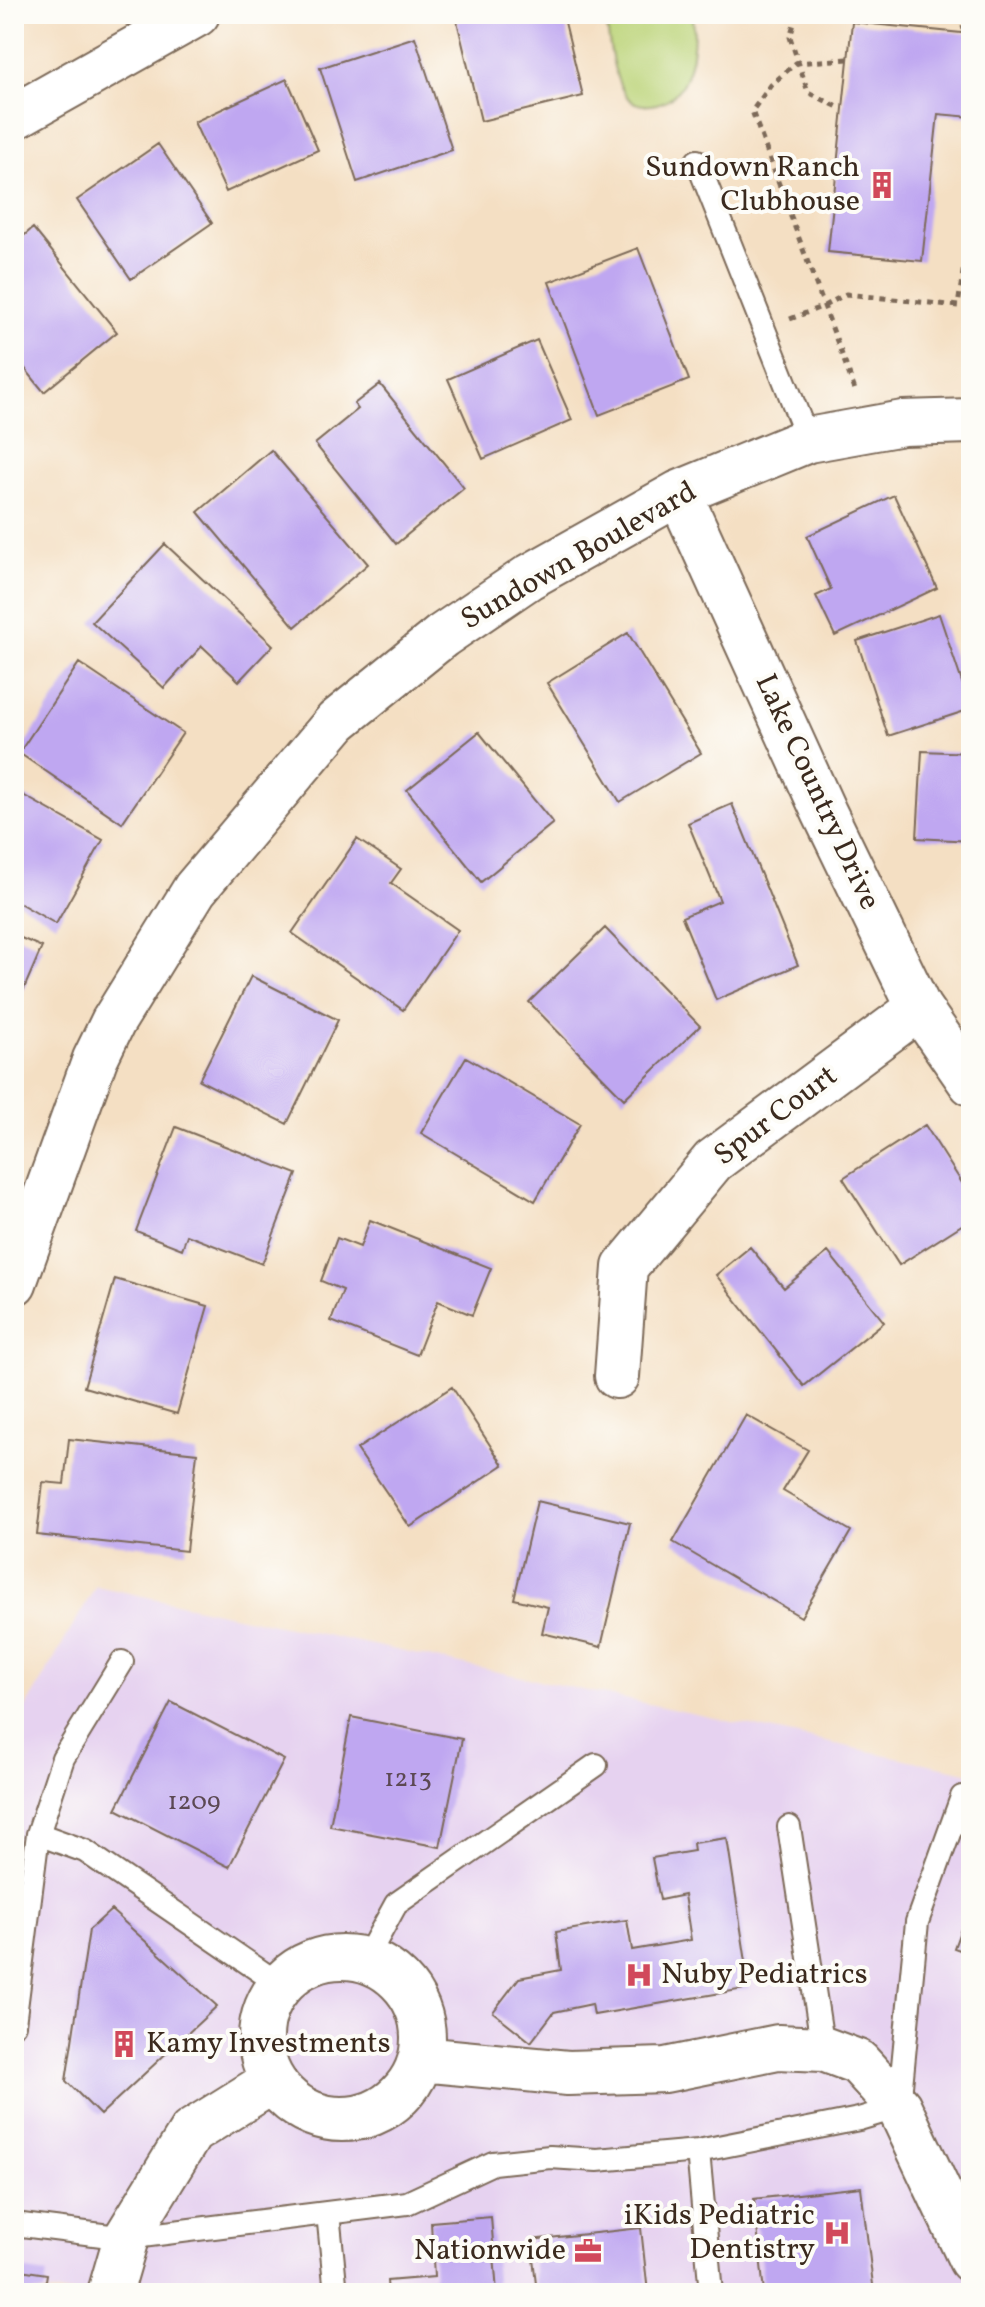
<svg xmlns="http://www.w3.org/2000/svg" width="985" height="2307" font-family="Vollkorn,serif">
<style>
.built{fill:#e6d2f0}
.green{fill:#bcd479;stroke:#7c7f4c;stroke-width:2}
.building{fill:#bfa7f1}
.lines{fill:none;stroke-linecap:round;stroke-linejoin:round}
.lane-casing{stroke:#7c6958;stroke-width:26}
.street-casing{stroke:#7c6958;stroke-width:48}
.path{stroke:#7c6958;stroke-width:5;stroke-dasharray:6 6;stroke-linecap:butt}
.lane{stroke:#fff;stroke-width:22}
.street{stroke:#fff;stroke-width:44}
.labels{text-anchor:middle;dominant-baseline:central;stroke-width:8;stroke-linejoin:round;paint-order:stroke}
.number-label{font-size:26px;fill:#5c4953}
.poi-label{font-size:30px;fill:#3b2a1e;stroke:#fdfcf7;text-anchor:end}
.street-label{font-size:30px;fill:#3b2a1e;stroke:#fdfcf7}
</style>
<rect width="100%" height="100%" fill="#fdfcf7"/>
<filter id="ink" filterUnits="userSpaceOnUse"><feTurbulence type="fractalNoise" baseFrequency=".0125" numOctaves="2"/><feDisplacementMap in="SourceGraphic" scale="16" xChannelSelector="R" yChannelSelector="G"/><feConvolveMatrix kernelMatrix="1 2 1 2 8 2 1 2 1" color-interpolation-filters="sRGB"/></filter>
<filter id="wash" filterUnits="userSpaceOnUse"><feTurbulence type="fractalNoise" baseFrequency=".006" numOctaves="4" result="noise"/><feDisplacementMap in="SourceGraphic" scale="32" xChannelSelector="R" yChannelSelector="G"/><feGaussianBlur stdDeviation="1.8" result="paint"/><feColorMatrix in="noise" values="0 0 0 0 0 0 0 0 0 0 0 0 0 0 0 0 0 1.4 0 .05"/><feComposite in="paint" operator="in"/></filter>
<g filter="url(#wash)">
<rect width="100%" height="100%" fill="#f4dfc3"/>
<path class="built" d="M96,1586L971,1773V2293H14V1728Z"/>
<path class="green" d="M605,14H693C696,47 692,100 651,105C643,106 635,105 628,98C612,81 609,36 605,14Z"/>
<g id="blocks">
<path class="building" d="M488,14H563L583,96L481,121L457,21Z
M852,22L971,34V117L938,114L922,261L828,252Z
M415,37L452,150L357,182L320,68Z
M287,79L318,150L226,192L194,122Z
M158,144L212,223L131,279L77,200Z
M33,228L117,332L44,392L14,355V244Z
M638,248L689,380L599,415L549,282Z
M537,340L572,420L483,459L448,379Z
M380,384L464,488L396,544L315,444L358,409L354,404Z
M271,450L368,564L295,627L198,512Z
M894,495L937,588L835,636L816,596L831,589L807,536Z
M165,544L273,645L239,681L202,646L164,688L92,622Z
M939,614L971,709L888,736L857,641Z
M628,633L701,753L620,802L547,683Z
M79,663L183,733L122,823L19,753Z
M479,732L553,823L481,882L407,790Z
M922,751L971,753V841L917,838Z
M14,790L103,840L56,924L14,900Z
M732,804L798,965L716,1000L682,917L720,901L688,823Z
M357,839L401,869L391,883L458,930L403,1010L292,933Z
M605,928L700,1026L624,1099L529,1002Z
M14,935L42,947L20,998L14,995Z
M251,976L338,1020L287,1124L199,1080Z
M466,1057L580,1124L535,1201L421,1133Z
M925,1125L971,1197V1219L899,1265L843,1178Z
M176,1127L297,1174L262,1264L187,1235L182,1249L136,1231Z
M370,1220L491,1268L472,1315L438,1301L417,1355L331,1321L343,1290L321,1281L337,1238L360,1247Z
M750,1247L784,1288L828,1252L884,1322L804,1386L716,1275Z
M115,1279L208,1306L177,1414L84,1387Z
M452,1387L503,1465L410,1527L357,1449Z
M746,1415L808,1450L783,1491L851,1531L801,1617L673,1542Z
M69,1439L197,1453L186,1551L37,1535L43,1482L64,1484Z
M537,1501L630,1523L601,1647L542,1633L548,1607L514,1599Z
M171,1702L284,1760L229,1867L116,1809Z
M351,1717L462,1739L440,1847L330,1826Z
M727,1838L750,1988L594,2015L592,2004L554,2012L531,2042L493,2012L519,1978L561,1970L556,1932L627,1920L632,1950L691,1940L684,1895L660,1900L652,1858L694,1851L693,1843Z
M971,1901V1954L954,1948Z
M111,1910L217,2006L100,2115L66,2081L89,1930Z
M861,2187L874,2293H764L754,2199Z
M491,2217L497,2293H388L387,2281L434,2277L431,2222Z
M641,2228L648,2293H537L531,2240Z
M14,2269L47,2274L44,2293H14Z"/>
</g>
</g>
<g filter="url(#ink)">
<use href="#blocks" fill-opacity="0" stroke="#7c6958" stroke-width="2"/>
<g class="lines">
<g class="lane-casing">
<path id="lane" d="M697,161L808,440
M789,1827L823,2049
M38,1834L85,1851L279,1984
M366,1959L396,1904L596,1765
M14,2024L38,1834L63,1758L122,1662
M698,2151L711,2293
M328,2213L336,2293
M14,2224L126,2238L407,2203L493,2163L550,2157L597,2160L698,2151L859,2119L899,2107L917,1922L962,1797"/>
</g>
<g class="street-casing">
<path id="street" d="M14,117L197,14
M679,493L824,812L919,1008L971,1083
M14,1283L95,1059L113,1022L195,889L337,721L442,636L529,577L679,493L808,440L903,423L971,421
M617,1376L625,1267L713,1161L919,1008
M261 2038a81 81 0 1 1 162 0a81 81 0 1 1-162 0Z
M421,2059L568,2073L665,2070L778,2047L823,2049L858,2062L899,2107L971,2260
M110,2293L126,2238L191,2132L271,2082"/>
</g>
<path class="path" d="M797,14L790,37L808,92L842,109
M960,14L965,34
M848,59L796,63L771,85L752,111L855,390
M790,319L824,306L846,294L958,306L965,259"/>
<use href="#lane" class="lane"/>
<use href="#street" class="street"/>
</g>
</g>
<defs>
<g id="building-bare" transform="scale(2.16)"><path d="M-4-6H4V6H1V3H-1V6H-4ZM-2.5-4.3h1.7v1.8h-1.7ZM.8-4.3h1.7v1.8H.8ZM-2.5-1h1.7V.8h-1.7ZM.8-1h1.7V.8H.8Z" fill="#d1495b" stroke="#fdfcf7" stroke-width="2.5" paint-order="stroke"/></g>
<g id="hospital-bare" transform="scale(2.16)"><path d="M-5-5h3v3.5h4V-5h3V5h-3V1.5h-4V5h-3Z" fill="#d1495b" stroke="#fdfcf7" stroke-width="2.5" paint-order="stroke"/></g>
<g id="office-bare" transform="scale(2.16)"><path d="M-6-3h4V-5.5h4V-3h4V5H-6ZM-1-4.5V-3h2v-1.5ZM-6 0V1H6V0Z" fill="#d1495b" stroke="#fdfcf7" stroke-width="2.5" paint-order="stroke"/></g>
</defs>
<g fill-rule="evenodd">
<use href="#building-bare" x="882" y="185"/>
<use href="#hospital-bare" x="639" y="1975"/>
<use href="#building-bare" x="124" y="2044"/>
<use href="#hospital-bare" x="837" y="2233"/>
<use href="#office-bare" x="588" y="2251"/>
</g>
<g class="labels">
<g class="number-label">
<text x="408" y="1779">1213</text>
<text x="194" y="1802">1209</text>
</g>
<g class="poi-label">
<text x="860" y="168">Sundown Ranch<tspan x="860" dy="34">Clubhouse</tspan></text>
<text x="661" y="1975" text-anchor="start">Nuby Pediatrics</text>
<text x="146" y="2044" text-anchor="start">Kamy Investments</text>
<text x="815" y="2216">iKids Pediatric<tspan x="815" dy="34">Dentistry</tspan></text>
<text x="566" y="2251">Nationwide</text>
</g>
<g class="street-label">
<text transform="translate(579 556) rotate(-30)">Sundown Boulevard</text>
<text transform="translate(817 792) rotate(65)">Lake Country Drive</text>
<text transform="translate(776 1116) rotate(-37)">Spur Court</text>
</g>
</g>
<rect width="985" height="2307" fill="none" stroke="#fdfcf7" stroke-width="48"/>
</svg>
